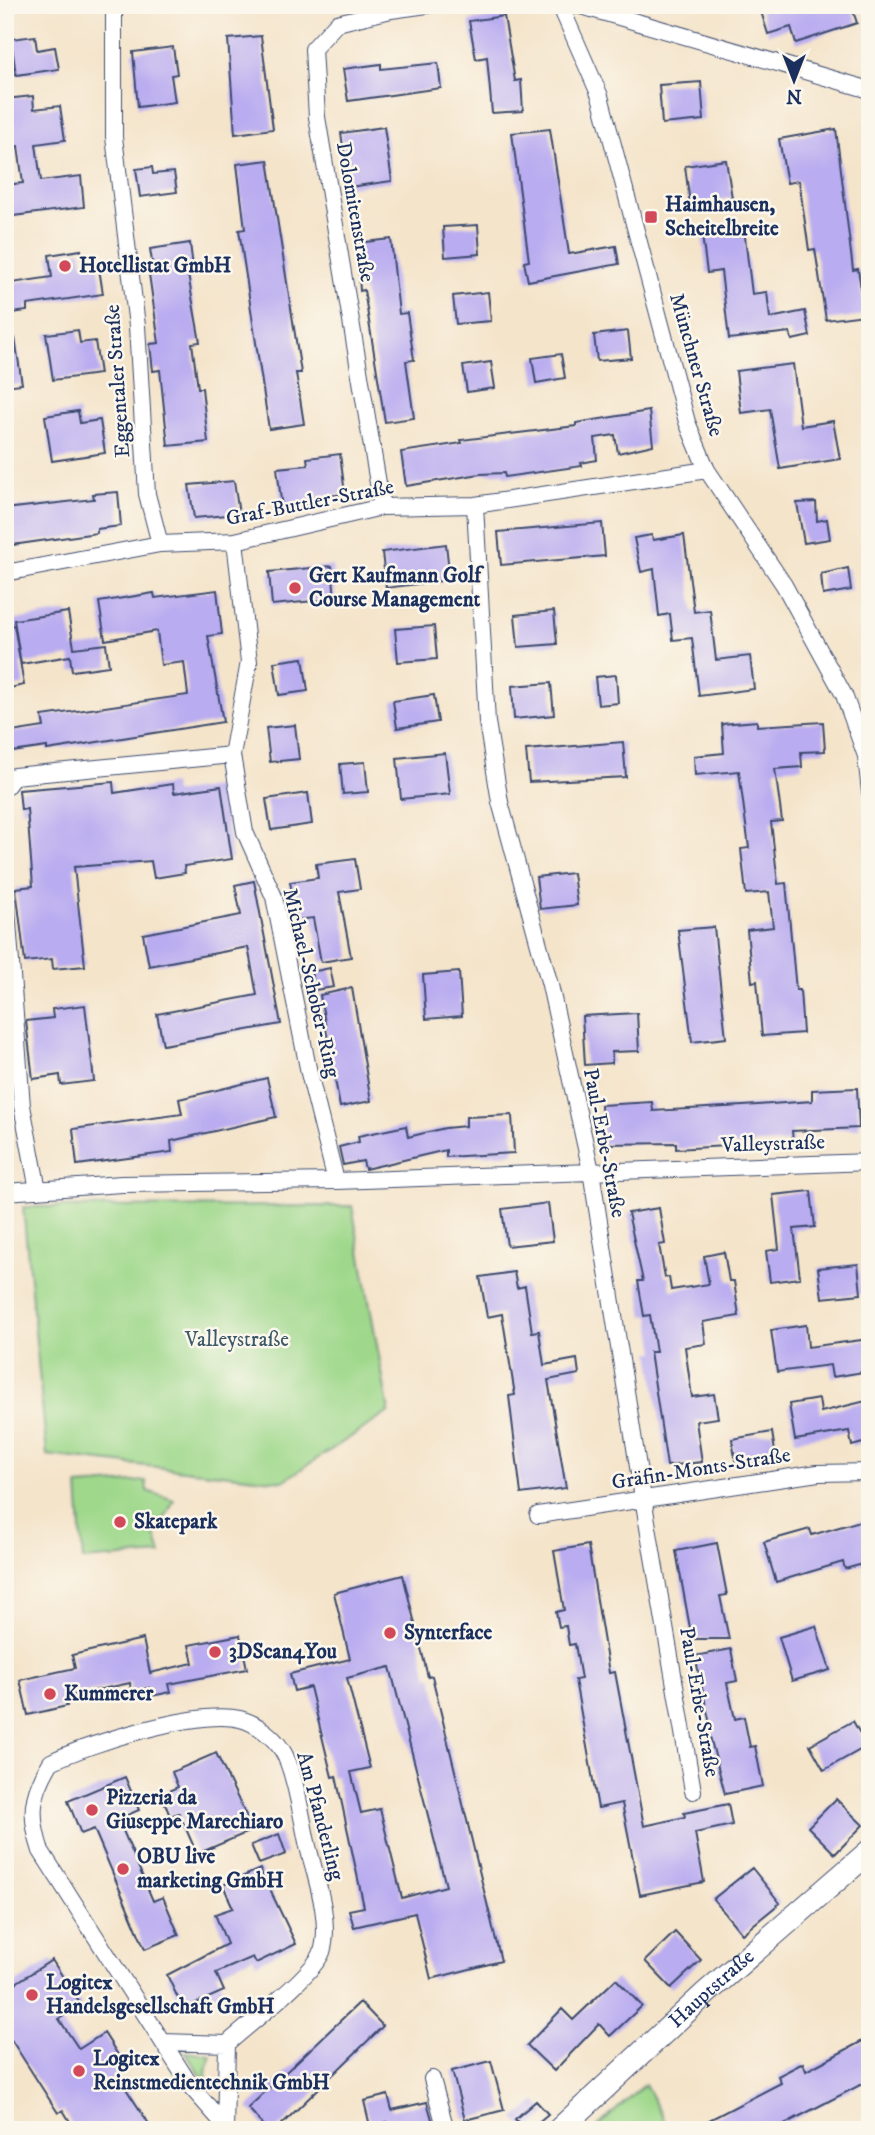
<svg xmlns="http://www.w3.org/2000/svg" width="875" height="2135" font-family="'IM FELL DW Pica',serif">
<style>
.green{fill:#9fd88b;stroke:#5d8474;stroke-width:2}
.building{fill:#b9acf0;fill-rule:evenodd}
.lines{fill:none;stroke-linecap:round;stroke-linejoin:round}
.street-casing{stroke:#3c4a6e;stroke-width:18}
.secondary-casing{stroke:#3c4a6e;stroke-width:25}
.street{stroke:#fff;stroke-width:16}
.secondary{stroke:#fff;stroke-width:23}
.poi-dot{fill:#d1495b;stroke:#fbf7ec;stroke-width:2.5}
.labels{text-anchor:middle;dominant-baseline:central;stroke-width:5;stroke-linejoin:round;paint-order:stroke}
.poi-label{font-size:21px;font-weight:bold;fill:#1b2f5e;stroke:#fbf7ec;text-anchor:start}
.street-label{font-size:21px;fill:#1b2f5e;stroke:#fbf7ec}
.park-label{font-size:21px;fill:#3c5969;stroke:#fbf7ec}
</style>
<rect width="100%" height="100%" fill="#fbf7ec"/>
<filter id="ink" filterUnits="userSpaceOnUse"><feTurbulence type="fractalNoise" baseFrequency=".0143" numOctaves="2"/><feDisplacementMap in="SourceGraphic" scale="14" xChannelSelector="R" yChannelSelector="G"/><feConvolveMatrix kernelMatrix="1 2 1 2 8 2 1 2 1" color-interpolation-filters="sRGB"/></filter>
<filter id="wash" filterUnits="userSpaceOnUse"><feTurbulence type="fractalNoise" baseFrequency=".00686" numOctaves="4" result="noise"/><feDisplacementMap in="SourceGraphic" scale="28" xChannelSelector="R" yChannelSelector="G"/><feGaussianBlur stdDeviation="1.57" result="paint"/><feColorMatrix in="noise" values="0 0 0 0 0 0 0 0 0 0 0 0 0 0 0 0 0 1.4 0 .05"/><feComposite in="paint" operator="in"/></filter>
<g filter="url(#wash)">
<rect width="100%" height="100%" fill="#f4e4ca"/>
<path class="green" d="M352,1206L389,1412L283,1481L47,1455L23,1207Z
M146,1481L147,1491L174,1500L166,1516L153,1528L161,1554L83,1560L78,1486Z
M185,2052L211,2055L206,2072L207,2084Z
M645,2084L669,2130H594Z"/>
<g id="blocks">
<path class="building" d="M759,5H784L787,12L808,5H851L857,23L796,43L791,27L768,34Z
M504,16L515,81L521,80L523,111L492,113L487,57L476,59L469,21Z
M35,36L37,50L55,47L59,69L16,75L11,39Z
M261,36L273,129L235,134L228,39Z
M173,47L177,74L171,75L175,102L138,107L133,52Z
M438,63L441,88L348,101L343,69L381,64V69Z
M701,82L704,120L662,124L659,85Z
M33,96L34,109L60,106L65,140L36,144L41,181L81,176L84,207L5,217V185L23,183L18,146L7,147L5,99Z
M384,127L392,181L349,187L341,133Z
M550,129L569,254L616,246L619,264L528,281L524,262L529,261L512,133Z
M836,129L853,270L858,269L865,315L826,320L815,249L809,250L799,181L787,183L779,139Z
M268,160L301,373H296L304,424L269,429L239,230L245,229L237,164Z
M726,160L732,198L690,204L685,166Z
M152,167L153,174L174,172L177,192L140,197L136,169Z
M478,225L480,254L445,257L443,227Z
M744,229L752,294L767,292L770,318L805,311L810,336L792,340L790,332L729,339L721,271L707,273L702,235Z
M391,239L399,314L407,313L414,360L406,361L414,418L385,422L364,290L360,291L357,243Z
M190,243L193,268L187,269L200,342L192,343L198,388H202L208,442L168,446L160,370L153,371L150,344L159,343L149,274H154L150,249Z
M81,250L83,264L98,262L103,294L27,305V311L5,314V284L52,277L49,255Z
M488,292L491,321L456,324L453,296Z
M78,330L80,343L95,341L100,374L53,380L46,334Z
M628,331L631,358L597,361L594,335Z
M15,338L22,384L5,386V339Z
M561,354L565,378L536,383L532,358Z
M491,362L495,388L467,392L463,366Z
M793,364L801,426L833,421L840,459L780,469L770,409L741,413L736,371Z
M78,411L80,423L100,420L105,453L52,461L45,416Z
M649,411L653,445L618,453L615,435L595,438L597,460L581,463L582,466L505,477L504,473L480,474L406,486L401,452L462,443L461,440L576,426V423Z
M340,454L345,494L313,498V504L282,508L277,468L308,465L307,458Z
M234,481L239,514L194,518L189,485Z
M118,492L121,526L97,529V533L5,546V509L94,499L93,494Z
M816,502L817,521L827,519L830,539L804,543L797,503Z
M602,523L605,556L501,565L498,532Z
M652,535L653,540L684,535L694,612L710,610L716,660L750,656L754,689L699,696L692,638L673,640L670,614L659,616L654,569L641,572L634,538Z
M446,544L450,580L386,588L382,552Z
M332,566L335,599L272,605L269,572Z
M848,568L851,590L823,595L821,574Z
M217,590L222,634L208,636L223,722L47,750V747L5,753V733L44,727L42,716L188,695L184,662L161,665L157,631L105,640L99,602L154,593L155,598Z
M554,611L557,644L518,647L515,615Z
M68,612L74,648L106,644L109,666L72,671L70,656L21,664L14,620Z
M14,625L24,685L5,689V626Z
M434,626L437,659L398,662L395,629Z
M303,658L308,691L279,695L274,662Z
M616,675L618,703L598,705L595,677Z
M551,683L554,715L514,719L512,686Z
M434,695L438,722L397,728L393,701Z
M757,721V726L823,722L825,751L801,752L802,767L775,769L782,821L771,822L778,884L786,883L796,990H800L803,1033L762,1036L757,981L752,982L747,930L773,927L769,892L746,894L741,849L749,848L739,771L695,775L694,756L724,753L722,724Z
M295,725L299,759L270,762L266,728Z
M623,742L626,777L529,782L526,750Z
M445,753L450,794L401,799L397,758Z
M365,762L368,792L343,794L340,764Z
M113,782L114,793L173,784L174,793L221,786L232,859L184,866L185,873L154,878L151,861L74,867L85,966L53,969L52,959L25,962L16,888L33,886L27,809L21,810L19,790Z
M308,793L312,824L271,830L266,799Z
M355,859L360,889L339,892L351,957L321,962L313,918L297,920L290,882L318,878L316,864Z
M573,873L577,905L540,909L536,877Z
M254,881L281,1024L163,1045L157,1014L257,995L248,947L149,966L143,934L241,915L235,885Z
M714,927L726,1038L692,1042L678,930Z
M330,968L334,987L315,990L311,972Z
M459,972L462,1016L426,1019L423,975Z
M352,988L371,1101L340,1107L320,995Z
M85,1005L94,1081L61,1085L60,1075L33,1079L26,1021L53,1018L52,1009Z
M637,1013L639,1051L612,1052V1063L585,1065L582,1016Z
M267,1078L276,1117L171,1141L172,1152L77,1165L73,1129L182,1114L179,1099Z
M857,1088L859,1128L792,1131L793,1142L676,1149V1143L603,1144L601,1105L652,1102L653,1111L743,1106L812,1101V1090Z
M512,1115L514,1153L446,1157V1150L365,1169L363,1161L343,1165L339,1147L359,1142L358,1136L406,1126L408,1137L445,1128L466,1126V1117Z
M811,1191L815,1227L794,1229L800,1278L770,1282L766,1251L779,1249L773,1195Z
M548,1203L553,1241L507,1246L502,1209Z
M659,1208L665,1244L659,1245L665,1277H669L671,1290L709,1284L704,1256L724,1252L729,1281H734L739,1316L703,1322L706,1344L685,1347L692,1397L714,1394L718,1418L696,1421L702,1462L667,1466L650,1352H656L650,1315L644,1316L638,1281H643L628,1213Z
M858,1264L861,1294L822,1298L818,1268Z
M514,1272L517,1288L525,1286L532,1332L539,1331L544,1365L577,1359L579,1374L548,1380L566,1488L521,1494L509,1396L515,1395L502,1314L487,1317L480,1277Z
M806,1325L808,1347L870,1339V1371L832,1377L830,1365L777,1372L771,1330Z
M819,1399L821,1412L870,1400V1441L852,1446L849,1431L795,1440L789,1404Z
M772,1432L776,1458L736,1465L732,1439Z
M870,1518V1562L845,1569L843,1562L776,1582L764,1542L810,1529L812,1535Z
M717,1543L727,1595L720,1596L729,1639H692L676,1551Z
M588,1545L609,1673L615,1672L644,1826L685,1817L684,1813L728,1804L732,1825L695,1833L704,1882L640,1895L622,1803L598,1808L575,1680L581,1679L575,1644L569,1645L566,1626L559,1627L556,1612L564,1610L554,1551Z
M403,1575L428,1677L432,1676L501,1961L431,1979L415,1913L354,1927L349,1910L364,1907L336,1776L332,1777L310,1687L294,1691L290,1674L350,1659L334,1593ZM390,1667L446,1886L402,1898L380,1809L361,1813L351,1772L370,1768L347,1678Z
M816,1626L830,1670L792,1681L779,1637Z
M240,1635L247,1669L169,1684L171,1692L151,1696L149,1688L131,1691L130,1683L65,1697L67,1706L28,1715L20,1680L75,1668L72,1655L143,1639L150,1673L193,1663L189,1645Z
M731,1649L737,1681L727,1683L735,1719L744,1717L750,1747L755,1746L763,1786L725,1794L707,1725L710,1724L695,1656Z
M853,1721L867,1746L824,1770L810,1745Z
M216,1753L253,1830L197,1854L179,1813L170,1816L161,1794L178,1787L172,1772Z
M125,1777L139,1810L118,1819L153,1901L163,1897L179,1935L145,1949L94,1829L81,1834L68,1801Z
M836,1799L863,1825L835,1854L808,1827Z
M279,1834L286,1854L259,1864L251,1845Z
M752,1868L780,1903L742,1934L713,1899Z
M260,1869L296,1944L256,1963L253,1957L216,1973L224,1991L183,2009L167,1975L227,1944L215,1914L233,1908L223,1885Z
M675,1932L701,1960L671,1988L645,1961Z
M52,1960L81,2005L59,2019L79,2049L104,2033L127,2069L117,2075L153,2130H75L63,2110L58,2113L5,2030V1990Z
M616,1979L642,2006L610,2036L599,2024L554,2071L527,2045L562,2009L573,2020Z
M360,2002L383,2026L276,2130H268L248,2108Z
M870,2037V2080L798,2117L773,2130H690L781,2083L778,2076L803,2063L806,2071Z
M491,2061L504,2110L465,2120L452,2071Z
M388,2095L392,2110L427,2102L435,2130H389L387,2122L370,2126L364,2101Z
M536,2101L548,2114L529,2130H524L515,2119Z"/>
</g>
</g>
<g filter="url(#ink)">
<use href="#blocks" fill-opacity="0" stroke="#3c4a6e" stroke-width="2"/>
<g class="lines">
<g class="street-casing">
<path id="street" d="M114,5V137L137,326L147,494L160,544
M560,5L600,96L687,422L707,470L784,585L844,695L866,756L870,792
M578,5L870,90
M475,505L487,722L500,802L550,985L591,1171L643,1498L693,1791
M382,507L317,117L313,49L337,23L391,10L427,5
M235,541L249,662L232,755L245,832L274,897L309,1073L336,1181
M5,573L160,544L235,541L382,507L475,505L707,470
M5,788L14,776L232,755
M5,884L22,1106L38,1190
M5,1192L122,1184L336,1181L870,1162
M538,1515L818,1473L870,1472
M163,2042L227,2044
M432,2079L446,2130
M223,2123L192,2088L41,1851C29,1815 31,1795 51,1762C90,1743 199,1709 240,1719C256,1723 273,1736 282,1750C294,1768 302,1819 307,1842C314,1874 332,1919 322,1952C314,1974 247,2026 227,2044L225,2130"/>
</g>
<g class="secondary-casing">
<g id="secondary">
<path id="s1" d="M559,2130L706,1993L870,1851"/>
</g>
</g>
<use href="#street" class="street"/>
<use href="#secondary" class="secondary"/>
</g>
</g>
<g class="poi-dot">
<rect x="644" y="210" width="14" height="14" rx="3.5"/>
<circle cx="65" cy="266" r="7"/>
<circle cx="295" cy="588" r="7"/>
<circle cx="120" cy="1522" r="7"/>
<circle cx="390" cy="1633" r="7"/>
<circle cx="215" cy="1652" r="7"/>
<circle cx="50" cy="1694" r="7"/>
<circle cx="92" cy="1810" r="7"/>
<circle cx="123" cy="1869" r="7"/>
<circle cx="32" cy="1995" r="7"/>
<circle cx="79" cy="2071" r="7"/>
</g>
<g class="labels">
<g class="poi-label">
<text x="665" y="205">Haimhausen,<tspan x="665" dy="24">Scheitelbreite</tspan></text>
<text x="79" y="266">Hotellistat GmbH</text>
<text x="309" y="576">Gert Kaufmann Golf<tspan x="309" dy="24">Course Management</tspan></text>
<text x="134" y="1522">Skatepark</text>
<text x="404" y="1633">Synterface</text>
<text x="229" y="1652">3DScan4You</text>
<text x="64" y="1694">Kummerer</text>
<text x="106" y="1798">Pizzeria da<tspan x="106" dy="24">Giuseppe Marechiaro</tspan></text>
<text x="137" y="1857">OBU live<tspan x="137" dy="24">marketing GmbH</tspan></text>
<text x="46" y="1983">Logitex<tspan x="46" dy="24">Handelsgesellschaft GmbH</tspan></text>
<text x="93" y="2059">Logitex<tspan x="93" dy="24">Reinstmedientechnik GmbH</tspan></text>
</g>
<g class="street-label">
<text transform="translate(355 212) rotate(80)">Dolomitenstraße</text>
<text transform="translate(696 365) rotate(74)">Münchner Straße</text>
<text transform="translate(118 381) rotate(-94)">Eggentaler Straße</text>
<text transform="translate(310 503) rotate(-11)">Graf-Buttler-Straße</text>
<text transform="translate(311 983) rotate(77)">Michael-Schober-Ring</text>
<text transform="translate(604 1143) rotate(79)">Paul-Erbe-Straße</text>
<text transform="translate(773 1144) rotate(-2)">Valleystraße</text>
<text transform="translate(701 1469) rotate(-9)">Gräfin-Monts-Straße</text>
<text transform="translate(699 1702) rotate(80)">Paul-Erbe-Straße</text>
<text transform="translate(320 1816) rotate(75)">Am Pfanderling</text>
<text stroke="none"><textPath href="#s1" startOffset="208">Hauptstraße</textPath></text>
</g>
<g class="park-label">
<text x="237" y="1340">Valleystraße</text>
</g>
</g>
<rect width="875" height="2135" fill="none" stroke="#fbf7ec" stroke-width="28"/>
<g transform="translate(794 80) rotate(180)" stroke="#fbf7ec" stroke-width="5" paint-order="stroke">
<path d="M0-5L12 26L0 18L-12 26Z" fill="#1b2f5e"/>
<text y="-10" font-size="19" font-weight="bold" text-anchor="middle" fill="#1b2f5e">N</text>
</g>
</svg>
